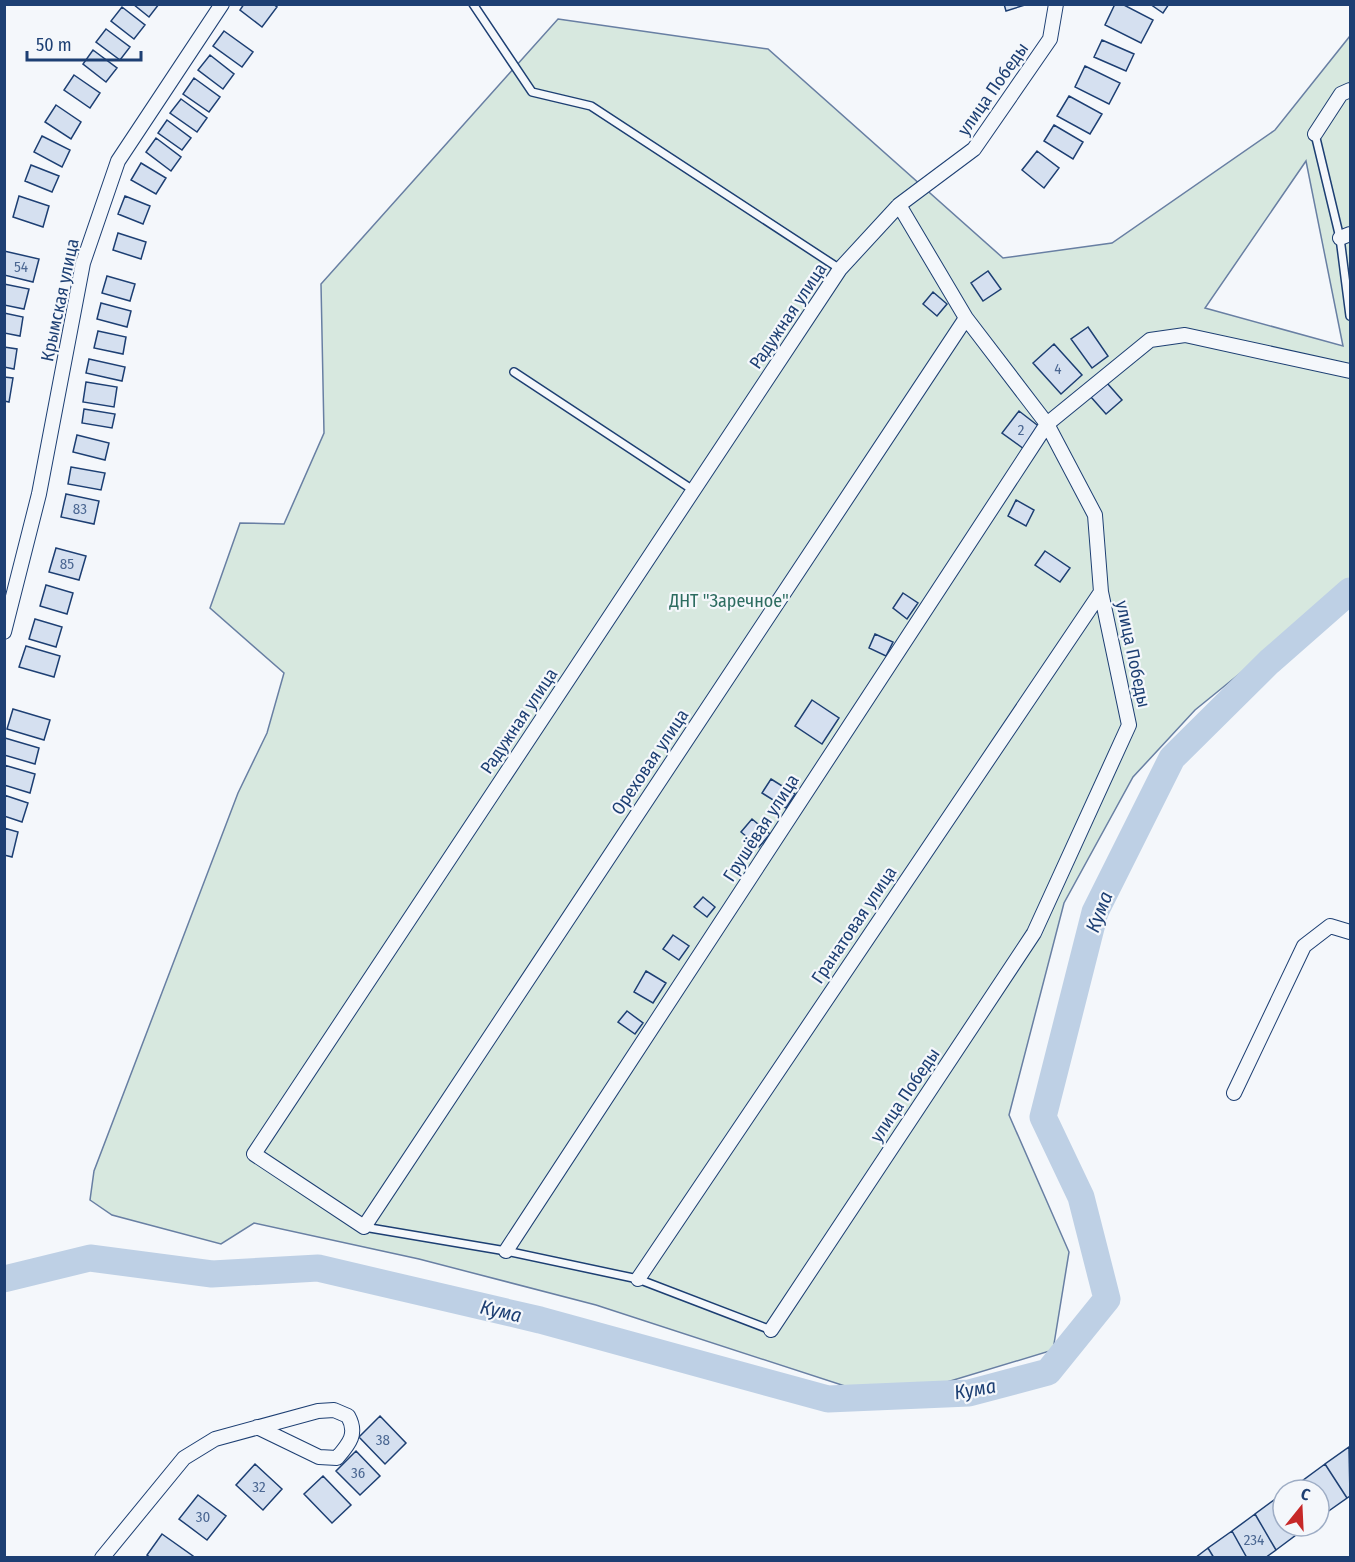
<svg xmlns="http://www.w3.org/2000/svg" width="1355" height="1562" font-family="'Fira Sans Condensed',sans-serif">
<style>
.green{fill:#d7e8df;stroke:#687fa3;stroke-width:1.5;fill-rule:evenodd}
.lines{fill:none;stroke-linecap:round;stroke-linejoin:round}
.river{stroke:#bed0e5;stroke-width:27}
.building{fill:#d5e0f0;stroke:#1d3f73;stroke-width:1.5}
.service-casing{stroke:#1d3f73;stroke-width:10}
.minor-casing{stroke:#1d3f73;stroke-width:16}
.service{stroke:#f4f7fb;stroke-width:7}
.minor{stroke:#f4f7fb;stroke-width:14}
.labels{text-anchor:middle;dominant-baseline:central;stroke-width:4.5;stroke-linejoin:round;paint-order:stroke}
.number-label{font-size:15px;fill:#4b6792}
.street-label{font-size:18px;fill:#1d3f73;stroke:#f4f7fb}
.park-label{font-size:18px;fill:#2c6c60;stroke:#f4f7fb}
.water-label{font-size:20px;font-style:italic;fill:#1d3f73;stroke:#f4f7fb}
</style>
<rect width="100%" height="100%" fill="#f4f7fb"/>
<path class="green" d="M558,19L768,49L1003,258L1112,243L1275,130L1350,36V584L1195,710L1133,777L1064,903L1009,1115L1069,1252L1053,1350L947,1382L851,1388L596,1305L419,1259L254,1223L221,1244L112,1215L90,1200L94,1171L238,793L267,733L284,673L210,608L240,523L284,524L324,433L321,284ZM1306,161L1343,346L1205,308Z"/>
<g class="lines">
<path class="river" d="M4,1279L90,1258L212,1274L318,1268L540,1320L828,1399L969,1393L1048,1372L1107,1299L1081,1197L1043,1117L1095,912L1172,758L1269,662L1350,591"/>
</g>
<path class="building" d="M133,4H159L149,17Z
M244,4H273L277,7L262,27L240,10Z
M1004,4H1028L1006,11Z
M1115,4H1122L1153,20L1141,43L1105,25Z
M1150,4H1169L1163,13Z
M122,7L145,25L134,39L111,21Z
M106,29L130,47L120,60L96,42Z
M224,31L253,52L242,67L213,46Z
M1102,40L1134,54L1126,71L1094,57Z
M93,50L117,68L106,82L83,64Z
M210,55L234,74L223,89L198,70Z
M1085,66L1120,83L1109,104L1075,87Z
M74,75L100,93L90,108L64,90Z
M194,78L220,97L209,112L183,94Z
M1069,96L1102,114L1090,134L1057,116Z
M181,99L207,118L197,132L170,113Z
M56,105L81,122L71,139L45,122Z
M167,120L191,138L182,150L158,133Z
M1054,125L1083,142L1073,159L1044,141Z
M42,136L70,150L62,167L34,152Z
M156,138L181,157L171,171L146,152Z
M1037,151L1059,168L1044,188L1022,170Z
M141,163L166,178L156,194L131,180Z
M31,165L59,176L52,192L25,181Z
M19,196L49,206L43,227L13,217Z
M125,196L150,206L143,224L118,214Z
M118,233L146,242L141,259L113,250Z
M4,251L39,259L33,282L4,275Z
M988,271L1001,289L983,301L971,283Z
M107,276L135,284L130,301L102,293Z
M4,284L29,289L24,309L4,305Z
M933,292L947,304L937,316L923,304Z
M101,303L131,311L127,327L97,319Z
M4,313L23,317L20,336L4,333Z
M1088,327L1108,356L1092,368L1071,339Z
M98,331L126,337L123,354L94,348Z
M1054,344L1082,375L1061,394L1033,363Z
M4,347L17,349L14,369L4,367Z
M89,359L125,367L122,381L86,373Z
M4,377L13,378L9,402L4,401Z
M86,382L117,387L114,407L83,402Z
M1107,383L1122,400L1106,414L1091,397Z
M84,409L115,414L112,428L82,423Z
M1019,411L1041,428L1024,449L1002,433Z
M77,435L109,443L105,460L73,452Z
M71,467L105,473L101,490L68,484Z
M66,494L99,501L94,524L61,517Z
M1016,500L1034,510L1026,526L1008,516Z
M56,548L86,556L79,580L49,572Z
M1045,551L1070,568L1060,582L1035,565Z
M46,585L73,593L67,614L40,606Z
M903,593L918,603L907,619L893,608Z
M35,619L62,627L56,647L29,639Z
M875,634L893,642L886,656L869,648Z
M26,646L60,656L54,677L19,667Z
M812,700L839,718L822,744L795,726Z
M13,709L50,720L44,740L7,729Z
M5,738L39,748L35,764L4,755Z
M4,765L35,774L30,793L4,785Z
M771,779L795,794L786,808L762,793Z
M4,795L28,803L22,822L4,816Z
M752,819L770,834L759,847L741,832Z
M4,828L18,832L12,857L4,855Z
M703,897L715,907L707,917L694,907Z
M673,935L689,946L679,960L663,949Z
M646,971L666,983L653,1003L634,992Z
M627,1011L643,1023L635,1034L618,1022Z
M380,1416L406,1443L385,1464L359,1437Z
M1349,1447L1350,1496L1347,1498L1325,1464Z
M356,1451L380,1476L360,1495L336,1471Z
M255,1464L282,1489L263,1510L236,1485Z
M1325,1464L1347,1498L1323,1515L1319,1508V1490H1308L1302,1481Z
M323,1476L351,1505L332,1523L304,1494Z
M1302,1481L1308,1490H1289Z
M198,1495L226,1516L207,1540L179,1519Z
M1278,1497L1283,1505V1526H1296L1300,1532L1276,1550L1255,1514Z
M1255,1514L1276,1550L1265,1558H1247L1232,1531Z
M1232,1531L1247,1558H1214L1208,1548Z
M162,1534L193,1556L192,1558H151L147,1555Z
M1208,1548L1214,1558H1195Z"/>
<g class="lines">
<g class="service-casing">
<path id="service" d="M473,4L532,92L591,106L840,269
M1315,134L1340,238L1350,316
M514,372L693,490
M364,1227L506,1251L638,1279L771,1330"/>
</g>
<g class="minor-casing">
<path id="minor" d="M1315,134L1341,94L1350,90
M1340,238L1350,234
M966,318L364,1227L254,1154L840,269L899,205L974,149L1050,39L1056,4
M4,632L39,494L83,263L118,161L222,4
M1234,1093L1304,946L1330,926L1350,932
M506,1251L1047,424L1150,340L1185,335L1350,371
M638,1279L1101,592
M771,1330L1034,933L1129,725L1101,592L1095,515L1047,424L966,318L899,205
M102,1558L184,1458L215,1439L318,1411L334,1410L348,1416C358,1434 349,1444 337,1458L319,1457L257,1427"/>
</g>
<use href="#service" class="service"/>
<use href="#minor" class="minor"/>
</g>
<g class="labels">
<g class="number-label">
<text x="21" y="267">54</text>
<text x="1058" y="369">4</text>
<text x="1021" y="430">2</text>
<text x="80" y="509">83</text>
<text x="67" y="564">85</text>
<text x="383" y="1440">38</text>
<text x="358" y="1473">36</text>
<text x="259" y="1487">32</text>
<text x="203" y="1517">30</text>
<text x="1254" y="1540">234</text>
</g>
<g class="street-label">
<text transform="translate(993 89) rotate(-55)">улица Победы</text>
<text transform="translate(60 300) rotate(-78)">Крымская улица</text>
<text transform="translate(788 316) rotate(-56)">Радужная улица</text>
<text transform="translate(1133 654) rotate(78)">улица Победы</text>
<text transform="translate(519 721) rotate(-56)">Радужная улица</text>
<text transform="translate(650 762) rotate(-56)">Ореховая улица</text>
<text transform="translate(761 828) rotate(-57)">Грушёвая улица</text>
<text transform="translate(854 925) rotate(-56)">Гранатовая улица</text>
<text transform="translate(905 1095) rotate(-56)">улица Победы</text>
</g>
<g class="park-label">
<text x="729" y="601">ДНТ "Заречное"</text>
</g>
<g class="water-label">
<text transform="translate(1099 912) rotate(-69)">Кума</text>
<text transform="translate(501 1311) rotate(13)">Кума</text>
<text transform="translate(975 1389) rotate(-10)">Кума</text>
</g>
</g>
<rect width="1355" height="1562" fill="none" stroke="#1d3f73" stroke-width="12"/>
<g transform="translate(1301 1508) rotate(18)"><circle r="28" fill="#f4f7fb" stroke="#9eadc5" stroke-width="1.5"/>
<path d="M0-4.5L10 22L0 15L-10 22Z" fill="#c62828"/>
<text y="-9" font-size="16" font-weight="bold" text-anchor="middle" fill="#1d3f73">С</text>
</g>
<path d="M27 51v9h114v-9" fill="none" stroke="#1d3f73" stroke-width="3"/>
<text x="36" y="51" font-size="18" fill="#1d3f73" stroke="#f4f7fb" stroke-width="4.5" paint-order="stroke">50 m</text>
</svg>
